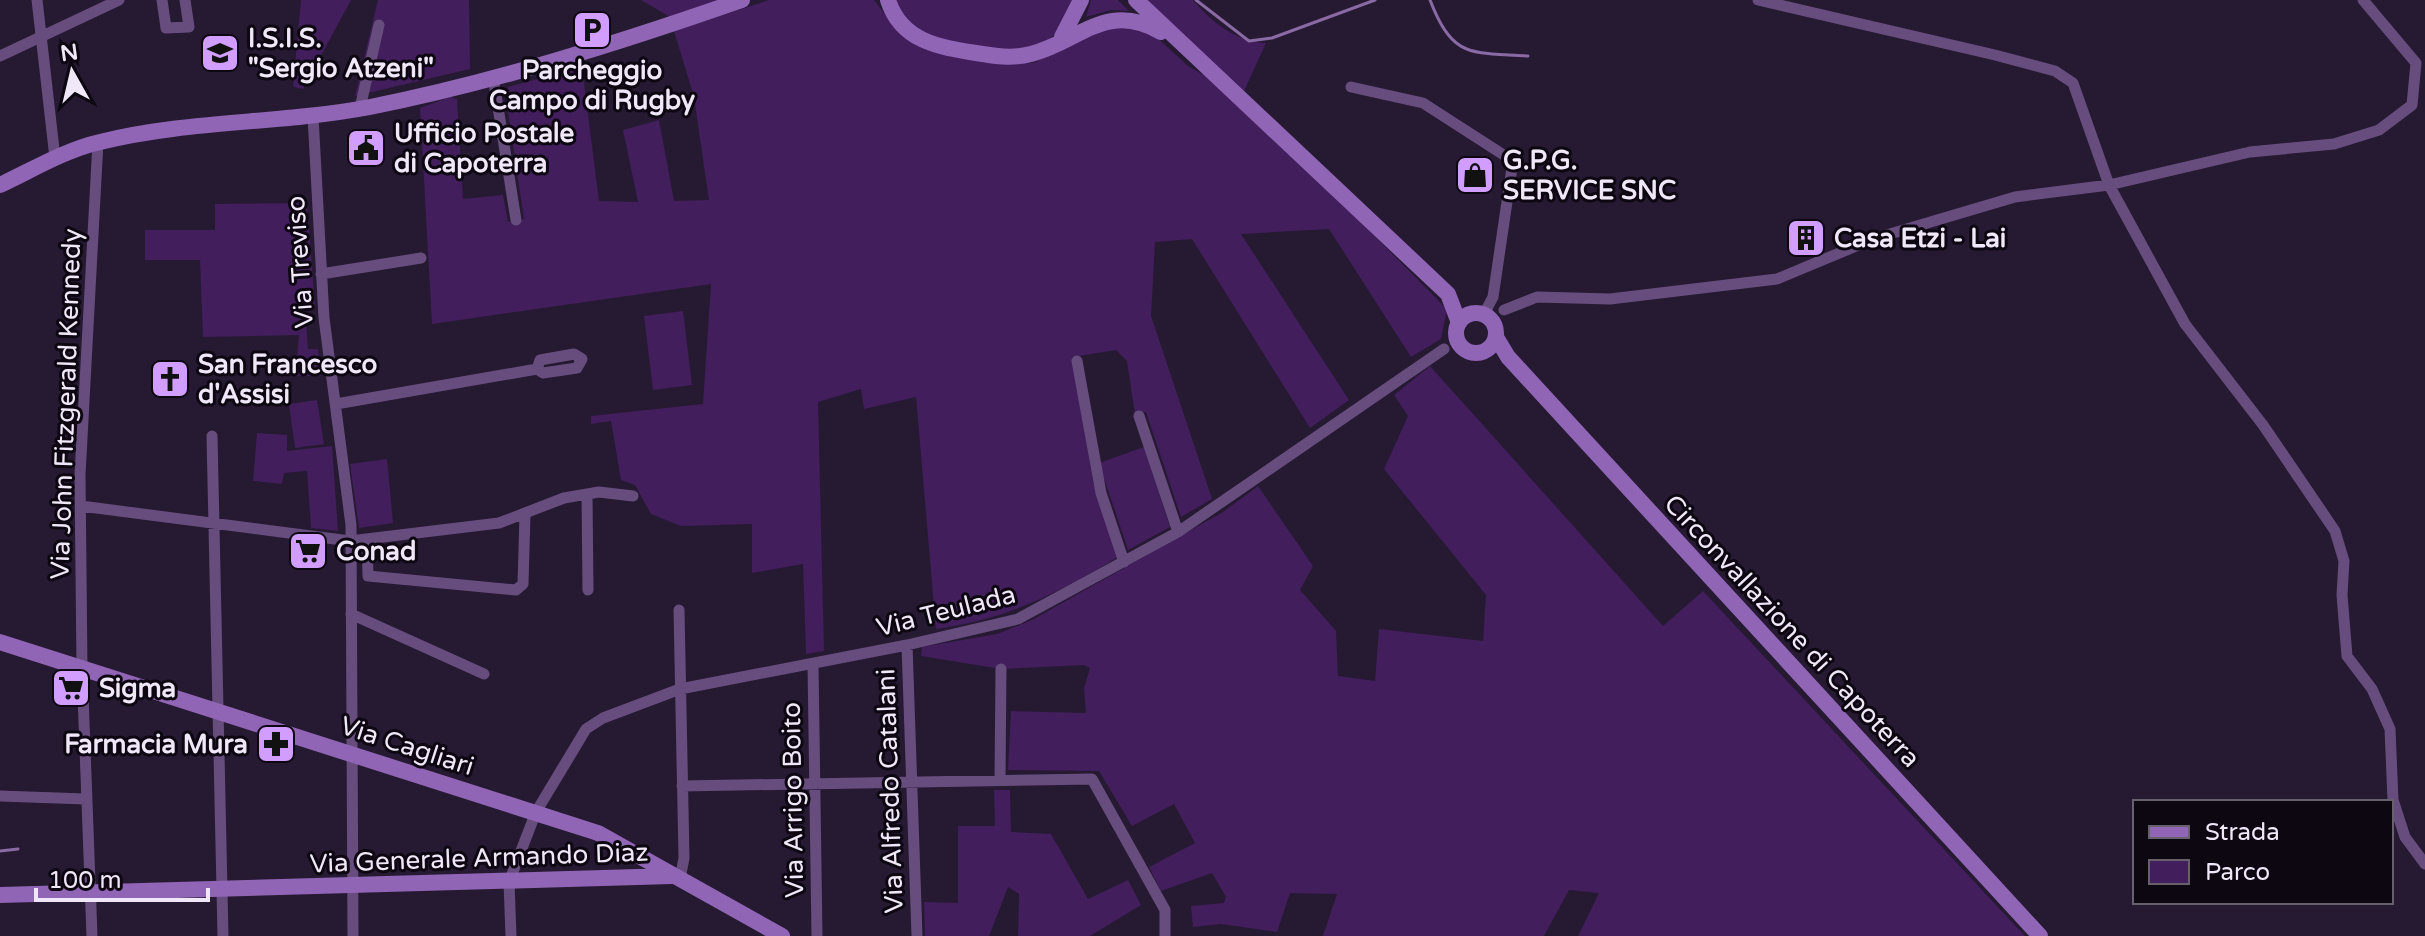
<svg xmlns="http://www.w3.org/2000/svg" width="2425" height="936" font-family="'Varela Round',sans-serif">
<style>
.green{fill:#421e5c}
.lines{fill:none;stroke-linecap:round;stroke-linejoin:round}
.stream{stroke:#8a6aa4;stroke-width:3}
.street{stroke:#674d7e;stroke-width:11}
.secondary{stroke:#9065b5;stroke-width:16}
.labels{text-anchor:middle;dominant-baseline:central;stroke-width:6;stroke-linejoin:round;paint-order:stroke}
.poi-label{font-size:26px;font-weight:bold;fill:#f0e8f9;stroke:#0c0711;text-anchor:start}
.street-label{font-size:26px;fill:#f0e8f9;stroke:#0c0711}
</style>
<rect width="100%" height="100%" fill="#261932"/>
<path class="green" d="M301,0H351L303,89L293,87Z
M378,0H469L470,69L355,96Z
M641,0H723L670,17Z
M769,0H874L899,32L1012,64L1033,63L1050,55L1106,23L1153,34L1188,66L1207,77L1325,186L1437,299L1447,310L1441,339L1411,357L1329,229L1241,234L1349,400L1310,428L1192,239L1155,242L1151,316L1212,499L1181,517L1146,412L1135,414L1127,361L1116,350L1072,357L1093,482L1118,557C1056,594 1008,619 936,629L916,397L864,409L861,389L818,402L824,651L806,654L803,564L752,573V524L681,526L651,514L635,485L621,480L611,421L591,424V416L703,404L711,284L432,324L420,108L450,97L457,99L463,199L503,195L508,222L524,219L505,92L508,87L582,67L599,201L638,202L623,130L659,120L674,201L709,200L694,97L674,31Z
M894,0H1077C1070,11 1063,28 1053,36C1026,61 953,47 923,32C909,24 902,13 894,0Z
M1091,0H1118L1129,11L1111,10L1086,17Z
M1146,0H1193C1211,22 1237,42 1266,43L1244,91Z
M307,203L315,306H305L308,349H318L321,376H295L299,335L203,337L200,260H145V230H215V204Z
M683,311L692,385L653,390L644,316Z
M1430,366L1663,626L1703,591L2025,936H1578L1599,893L1569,890L1544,936H1323L1337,894L1290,893L1277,932L1221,924L1193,927L1191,906L1224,903L1226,897L1212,873L1161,891L1149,867L1195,843L1174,804L1132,826L1099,771L1008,770L1011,711L1086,713L1084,688L1090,668L1084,665L1001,669L921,656L922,647L997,634L1032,620L1223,512L1258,486L1313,566L1300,590L1336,631L1338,676L1375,681L1379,629L1483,641L1486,595L1384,469L1408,416L1394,395Z
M317,400L324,444L295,448L289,404Z
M257,433L287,435V451L332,446L338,531L311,528L307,471L284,473L282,484L253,481Z
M1144,447L1170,527L1128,550L1099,463Z
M387,459L393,523L359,528L350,464Z
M994,790H1010L1011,832L1051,834L1088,899L1128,880L1141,905L1090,936H1018L1019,894L1008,887L989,936H925L924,902L958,903V826H995Z"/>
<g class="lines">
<path class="stream" d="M1196,0L1249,41L1272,38L1375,0
M1430,0C1453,59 1470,52 1528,56
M0,851L18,849"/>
<path class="street" d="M37,0L55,158
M162,0L166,28L189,27L185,0
M1758,0L1995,55L2055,71L2073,83L2109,185L2185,324L2263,425L2335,531L2344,561L2342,595L2347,656L2372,689L2390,729L2393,800L2405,837L2425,864
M0,56L119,0
M493,76L516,220
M1351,87L1423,103L1513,161L1493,297L1484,314
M360,108L379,25
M313,116L324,318L351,525L353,936
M321,274L421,258
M1504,310L1537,297L1610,299L1777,279L1873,239L2015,197L2109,185L2250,152L2334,144L2379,130L2412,105L2416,63L2363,0
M574,354L582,359L577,368L543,373L537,369L540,360Z
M1077,361L1101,493L1124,562
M336,404L537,369
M1139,416L1178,532
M212,436L223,936
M587,494L588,590
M81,506L350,541L499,523L564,498L599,492L633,496
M367,539L368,576L516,590L523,584L525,515
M679,610L684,858L680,879
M351,614L484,674
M907,645L917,936
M813,664L817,936
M1000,780L1001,669
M682,786L1092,779L1165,910V936
M0,796L86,799
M92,936L82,668L80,475L98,142
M511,936L509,882L536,812L586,729L603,718L680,689L907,645L1018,619L1178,532L1444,349"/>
<path class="secondary" d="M888,0C901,41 938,47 976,53C994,56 1013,59 1031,54C1079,42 1106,0 1161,32
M1136,0L1448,294L1459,323
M1062,37L1081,0
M0,185C32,170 65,150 100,142C188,120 281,124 370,107C496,82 621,42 742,0
M1456 333a20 20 0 1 1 40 0a20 20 0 1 1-40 0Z
M1496,337L1508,357L2040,936
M0,642L598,833L782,936
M0,895L672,876"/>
</g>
<defs>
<g id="parking-square" transform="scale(2)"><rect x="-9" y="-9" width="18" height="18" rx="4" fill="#d19dfe" stroke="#0c0711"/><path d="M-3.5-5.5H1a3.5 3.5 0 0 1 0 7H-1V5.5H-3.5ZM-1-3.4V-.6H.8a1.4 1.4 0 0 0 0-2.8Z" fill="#111"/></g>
<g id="school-square" transform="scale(2)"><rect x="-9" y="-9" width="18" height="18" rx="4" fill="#d19dfe" stroke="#0c0711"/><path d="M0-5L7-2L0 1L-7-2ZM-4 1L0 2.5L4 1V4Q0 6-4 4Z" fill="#111"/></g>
<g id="civic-square" transform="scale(2)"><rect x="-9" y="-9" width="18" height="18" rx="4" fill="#d19dfe" stroke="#0c0711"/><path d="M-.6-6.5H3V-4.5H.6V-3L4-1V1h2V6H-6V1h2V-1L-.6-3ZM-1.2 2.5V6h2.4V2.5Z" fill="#111"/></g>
<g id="shop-square" transform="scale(2)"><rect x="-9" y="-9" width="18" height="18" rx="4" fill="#d19dfe" stroke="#0c0711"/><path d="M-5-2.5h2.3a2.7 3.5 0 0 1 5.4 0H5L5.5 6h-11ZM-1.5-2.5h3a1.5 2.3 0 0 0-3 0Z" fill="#111"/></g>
<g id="building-square" transform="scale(2)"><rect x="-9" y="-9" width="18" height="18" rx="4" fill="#d19dfe" stroke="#0c0711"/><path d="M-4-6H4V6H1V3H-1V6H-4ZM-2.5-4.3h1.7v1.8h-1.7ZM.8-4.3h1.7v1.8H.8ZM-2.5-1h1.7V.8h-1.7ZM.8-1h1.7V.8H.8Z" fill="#111"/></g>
<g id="church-square" transform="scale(2)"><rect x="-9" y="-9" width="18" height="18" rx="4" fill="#d19dfe" stroke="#0c0711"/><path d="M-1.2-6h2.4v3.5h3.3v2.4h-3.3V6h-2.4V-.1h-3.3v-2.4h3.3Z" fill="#111"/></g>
<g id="supermarket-square" transform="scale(2)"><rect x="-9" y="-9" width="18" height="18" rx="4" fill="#d19dfe" stroke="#0c0711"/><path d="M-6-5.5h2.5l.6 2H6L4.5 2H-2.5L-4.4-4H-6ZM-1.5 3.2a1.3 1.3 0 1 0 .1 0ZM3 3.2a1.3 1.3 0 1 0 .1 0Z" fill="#111"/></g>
<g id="pharmacy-square" transform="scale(2)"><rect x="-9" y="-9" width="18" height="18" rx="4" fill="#d19dfe" stroke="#0c0711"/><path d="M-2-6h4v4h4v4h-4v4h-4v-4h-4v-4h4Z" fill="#111"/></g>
</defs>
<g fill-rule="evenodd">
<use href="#parking-square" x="592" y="30"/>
<use href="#school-square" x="220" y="53"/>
<use href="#civic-square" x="366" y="148"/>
<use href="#shop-square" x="1475" y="175"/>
<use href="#building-square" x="1806" y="238"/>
<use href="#church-square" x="170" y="379"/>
<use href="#supermarket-square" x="308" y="551"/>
<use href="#supermarket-square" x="71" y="688"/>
<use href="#pharmacy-square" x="276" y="744"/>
</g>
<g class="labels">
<g class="poi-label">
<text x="248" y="38">I.S.I.S.<tspan x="248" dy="30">"Sergio Atzeni"</tspan></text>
<text x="592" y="70" text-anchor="middle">Parcheggio<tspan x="592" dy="30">Campo di Rugby</tspan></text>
<text x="394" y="133">Ufficio Postale<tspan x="394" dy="30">di Capoterra</tspan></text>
<text x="1503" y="160">G.P.G.<tspan x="1503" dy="30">SERVICE SNC</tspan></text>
<text x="1834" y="238">Casa Etzi - Lai</text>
<text x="198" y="364">San Francesco<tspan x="198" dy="30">d'Assisi</tspan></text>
<text x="336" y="551">Conad</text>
<text x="99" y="688">Sigma</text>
<text x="248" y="744" text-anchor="end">Farmacia Mura</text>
</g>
<g class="street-label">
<text transform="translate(300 262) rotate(-94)">Via Treviso</text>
<text transform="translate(66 404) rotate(-88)">Via John Fitzgerald Kennedy</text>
<text transform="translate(946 611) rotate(-14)">Via Teulada</text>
<text transform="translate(1792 631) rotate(47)">Circonvallazione di Capoterra</text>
<text transform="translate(407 746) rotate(18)">Via Cagliari</text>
<text transform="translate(890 791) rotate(-92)">Via Alfredo Catalani</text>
<text transform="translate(793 800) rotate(-91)">Via Arrigo Boito</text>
<text transform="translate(479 858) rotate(-2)">Via Generale Armando Diaz</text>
</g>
</g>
<rect x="2133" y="800" width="260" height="104" fill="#0c0711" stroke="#67616e" stroke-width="2"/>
<rect x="2149" y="826" width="40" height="12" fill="#9065b5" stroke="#67616e" stroke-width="2"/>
<text x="2205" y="840" font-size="24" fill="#f0e8f9">Strada</text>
<rect x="2149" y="860" width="40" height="24" fill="#421e5c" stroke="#67616e" stroke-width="2"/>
<text x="2205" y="880" font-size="24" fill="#f0e8f9">Parco</text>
<g transform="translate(72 72) rotate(352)" stroke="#0c0711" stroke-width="6" paint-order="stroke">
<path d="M0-6L14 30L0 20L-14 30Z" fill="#f0e8f9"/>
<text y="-12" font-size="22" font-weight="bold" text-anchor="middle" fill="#f0e8f9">N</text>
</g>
<path d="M36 888v12h172v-12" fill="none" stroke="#f0e8f9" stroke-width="4"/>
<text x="48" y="888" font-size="24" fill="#f0e8f9" stroke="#0c0711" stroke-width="6" paint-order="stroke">100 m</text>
</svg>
